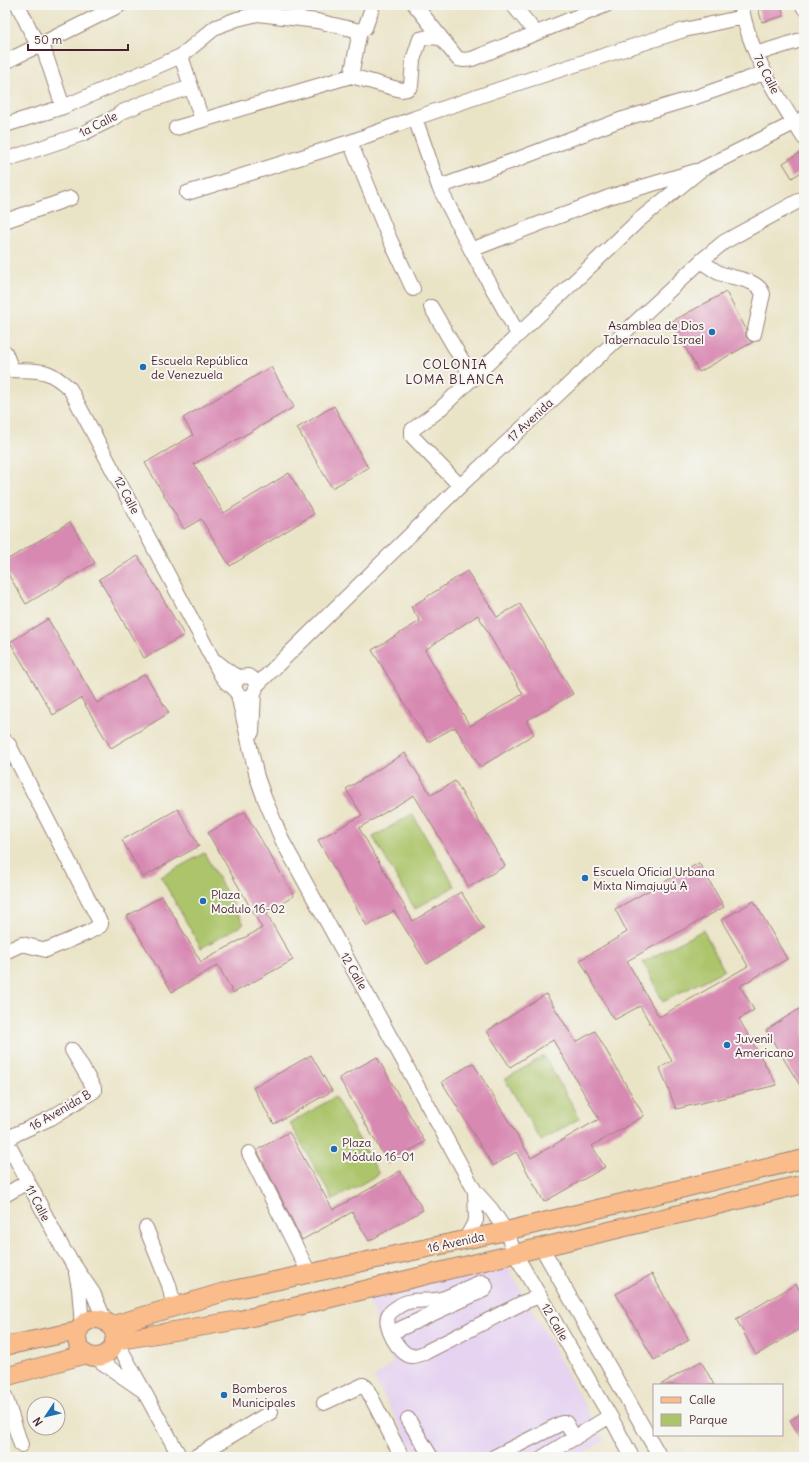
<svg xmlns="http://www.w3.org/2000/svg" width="809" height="1462" font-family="Delius,sans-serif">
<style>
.built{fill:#e5d3f1}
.green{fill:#acc56a;stroke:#7b724a}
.building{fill:#d889b2;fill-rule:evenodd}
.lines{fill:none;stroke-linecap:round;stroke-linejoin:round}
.minor-casing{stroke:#9a8279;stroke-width:16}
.major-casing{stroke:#9a8279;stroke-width:20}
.minor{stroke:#fff;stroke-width:14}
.major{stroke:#f9bc8a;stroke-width:18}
.poi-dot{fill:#1f6fb2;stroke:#f6f6f2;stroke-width:1.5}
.labels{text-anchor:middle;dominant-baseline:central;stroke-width:4;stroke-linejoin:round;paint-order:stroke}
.street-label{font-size:12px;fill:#4a1f2b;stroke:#f6f6f2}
.poi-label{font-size:12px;fill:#4a1f2b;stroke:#f6f6f2;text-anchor:start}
.neighbourhood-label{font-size:13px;letter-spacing:1px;fill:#4a1f2b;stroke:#f6f6f2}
</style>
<rect width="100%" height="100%" fill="#f6f6f2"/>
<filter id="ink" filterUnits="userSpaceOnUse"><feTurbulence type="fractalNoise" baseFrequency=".025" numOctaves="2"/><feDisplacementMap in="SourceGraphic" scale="8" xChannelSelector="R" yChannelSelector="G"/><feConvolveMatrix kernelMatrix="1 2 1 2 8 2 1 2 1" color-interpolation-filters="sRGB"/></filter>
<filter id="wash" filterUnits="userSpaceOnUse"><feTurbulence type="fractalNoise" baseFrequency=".012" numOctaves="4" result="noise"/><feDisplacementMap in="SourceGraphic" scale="16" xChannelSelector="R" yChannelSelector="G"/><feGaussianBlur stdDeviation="0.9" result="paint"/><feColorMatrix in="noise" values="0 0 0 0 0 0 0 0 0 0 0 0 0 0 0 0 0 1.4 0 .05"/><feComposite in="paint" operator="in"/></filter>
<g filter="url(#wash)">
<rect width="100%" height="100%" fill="#eae4c7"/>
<path class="built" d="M504,1260L547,1336L604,1441L578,1457H417L374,1378L393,1363L368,1299Z"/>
<path class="green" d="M412,814L455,886L415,909L373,837Z
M204,853L244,924L201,948L161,877Z
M703,930L724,970L663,1002L643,962Z
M544,1056L580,1118L541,1141L505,1079Z
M335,1097L379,1174L333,1200L290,1123Z"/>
<g id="blocks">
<path class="building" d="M757,5H781L784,16L762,22Z
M804,150V170L792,178L783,163Z
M726,292L746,329V337L749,340L753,342L699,372L671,322Z
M271,367L294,407L194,464L224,513L289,473L314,514L230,566L201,519L184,529L145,463L193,435L183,418Z
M334,406L368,468L332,488L297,428Z
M70,522L95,563L26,604L5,569V561Z
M138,556L184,635L144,658L99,579Z
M467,571L497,617L520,604L573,694L526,721L534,734L480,767L455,727L428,742L372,650L420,621L411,607ZM478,615L523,694L470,726L425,650Z
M48,619L97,703L145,674L169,713L111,748L81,698L53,715L10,642Z
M405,753L431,795L455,781L505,866L469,887L414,795L359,828L413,921L461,892L484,929L427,964L394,911L367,926L318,840L362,815L346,789Z
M178,809L199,846L143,877L122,840Z
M245,812L294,896L266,913L293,960L233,993L218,965L172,992L127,916L162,896L201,962L262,928L208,833Z
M699,863L724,907L627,961L659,1017L748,966L721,920L754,901L787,959L740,986L754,1010L739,1019L777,1085L676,1109L660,1068L672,1061L640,1006L614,1020L580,960L627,932L615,909Z
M546,994L576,1042L595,1031L644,1116L592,1146L605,1167L544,1202L516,1152L493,1166L442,1082L473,1063L531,1158L599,1119L553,1040L510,1067L487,1031Z
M804,1006V1092L766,1030Z
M311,1055L332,1091L274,1124L253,1088Z
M377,1057L425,1142L388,1163L339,1078Z
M289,1132L333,1210L400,1171L423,1210L369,1241L352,1212L302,1240L257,1150Z
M652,1274L689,1340L654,1360L616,1294Z
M796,1284L804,1297V1327L756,1355L736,1319Z
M701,1361L714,1385H660Z
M804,1412V1444L790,1420Z"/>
</g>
</g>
<g filter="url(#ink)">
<use href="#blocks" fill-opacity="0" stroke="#9a8279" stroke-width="1"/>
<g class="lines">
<g class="minor-casing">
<path id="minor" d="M18,5L38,46
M415,5L458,59L464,60L472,59L606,5
M513,5L536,33
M741,5C750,55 777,96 804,138
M803,5L804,8
M756,54L804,39
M181,56L202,120
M5,62L120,5
M351,76L401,90L407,89L411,86L413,60L420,39L428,37L441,38
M63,107L181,56L216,27L237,19L258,14L317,21L360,31L365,28L373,5
M415,118L439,187L471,250L518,334
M5,125L63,107L42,44
M176,128L351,76L360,31
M350,142L387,233L413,289
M5,160L82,134L112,119L122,112L143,103L191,87
M439,187L518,159L620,120L696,97L764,73
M187,193L350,142L415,118L509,86L684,30L743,17
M5,221L71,198
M471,250L609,197L696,171
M701,261C707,265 713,270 719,273C733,279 757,278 763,294L754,334
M431,307L473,379
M5,352L12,370
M12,370C42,371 47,368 70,389L221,675L227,683L234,688
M460,486L412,436V430L438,411L639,220L702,169L804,118
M217,662L232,674L240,677L248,676C266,683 250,708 236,692L234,684L240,677
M256,686L460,486L701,261L724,242L804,198
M238,695L257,777L264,797L283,842L475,1191L491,1209L506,1231L515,1254L610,1416L632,1457
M252,732L254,693
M5,741L9,745L101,924L100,926L87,933L46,950L22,944L5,952
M5,1138L63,1249L93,1293L106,1323
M7,1141L16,1134L51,1118L94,1091V1088L72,1050
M249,1153L309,1273
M5,1195L27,1182
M146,1228L169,1285L174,1307
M465,1240L476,1220L475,1191
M542,1248L660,1457
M76,1273L79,1288L82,1326
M391,1333L484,1290L486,1287L485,1284L481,1282C467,1287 455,1295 441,1299C426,1303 412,1297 399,1306C396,1308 391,1311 389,1314C382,1325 399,1355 412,1356C416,1356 421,1354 424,1353L524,1302L540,1296
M114,1342L124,1355L180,1457
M94,1357L142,1390
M5,1396L21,1445
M324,1403L363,1385L366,1387L402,1457
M408,1419L431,1457
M195,1457L271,1412
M494,1457L562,1423H566L575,1438
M543,1457L610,1416"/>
</g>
<g class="major-casing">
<path id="major" d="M77 1338a19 19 0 1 1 38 0a19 19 0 1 1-38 0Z
M110,1326L228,1291L506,1231L804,1159
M114,1341L240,1320L804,1184
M5,1346L78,1331
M5,1377L86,1354"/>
</g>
<use href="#minor" class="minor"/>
<use href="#major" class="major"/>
</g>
</g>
<g class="poi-dot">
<circle cx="712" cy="332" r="4"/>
<circle cx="143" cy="367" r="4"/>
<circle cx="585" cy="878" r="4"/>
<circle cx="203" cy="901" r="4"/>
<circle cx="727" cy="1045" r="4"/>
<circle cx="334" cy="1149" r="4"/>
<circle cx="224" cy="1395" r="4"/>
</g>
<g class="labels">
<g class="street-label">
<text transform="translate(767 74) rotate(63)">7a Calle</text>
<text transform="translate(98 124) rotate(-27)">1a Calle</text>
<text transform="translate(530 420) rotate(-43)">17 Avenida</text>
<text transform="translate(127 495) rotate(62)">12 Calle</text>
<text transform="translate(354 971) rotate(60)">12 Calle</text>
<text transform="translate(60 1110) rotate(-30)">16 Avenida B</text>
<text transform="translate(38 1203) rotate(62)">11 Calle</text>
<text transform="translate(456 1242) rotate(-12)">16 Avenida</text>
<text transform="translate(555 1322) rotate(60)">12 Calle</text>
</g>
<g class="poi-label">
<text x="704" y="325" text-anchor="end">Asamblea de Dios<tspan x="704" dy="14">Tabernaculo Israel</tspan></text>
<text x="151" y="360">Escuela República<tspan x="151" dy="14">de Venezuela</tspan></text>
<text x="593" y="871">Escuela Oficial Urbana<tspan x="593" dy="14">Mixta Nimajuyú A</tspan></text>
<text x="211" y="894">Plaza<tspan x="211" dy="14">Modulo 16-02</tspan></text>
<text x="735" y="1038">Juvenil<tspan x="735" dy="14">Americano</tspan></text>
<text x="342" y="1142">Plaza<tspan x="342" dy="14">Módulo 16-01</tspan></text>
<text x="232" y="1388">Bomberos<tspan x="232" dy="14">Municipales</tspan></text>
</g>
<g class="neighbourhood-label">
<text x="455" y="364">COLONIA<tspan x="455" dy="15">LOMA BLANCA</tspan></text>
</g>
</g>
<rect width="809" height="1462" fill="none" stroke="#f6f6f2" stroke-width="20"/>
<rect x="653" y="1384" width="130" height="52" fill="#f6f6f2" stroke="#b1a0a2"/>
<rect x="661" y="1397" width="20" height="6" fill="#f9bc8a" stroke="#b1a0a2"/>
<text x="689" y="1404" font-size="12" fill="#4a1f2b">Calle</text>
<rect x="661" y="1414" width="20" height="12" fill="#acc56a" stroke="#b1a0a2"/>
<text x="689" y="1424" font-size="12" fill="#4a1f2b">Parque</text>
<g transform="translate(46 1416) rotate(235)"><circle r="19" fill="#f6f6f2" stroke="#b1a0a2"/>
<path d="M0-3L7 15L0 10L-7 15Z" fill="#1f6fb2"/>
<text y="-6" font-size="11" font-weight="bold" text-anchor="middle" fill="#4a1f2b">N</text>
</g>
<path d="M28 44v6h100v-6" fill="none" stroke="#4a1f2b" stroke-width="2"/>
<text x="34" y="44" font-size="12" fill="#4a1f2b" stroke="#f6f6f2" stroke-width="3" paint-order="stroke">50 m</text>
</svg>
